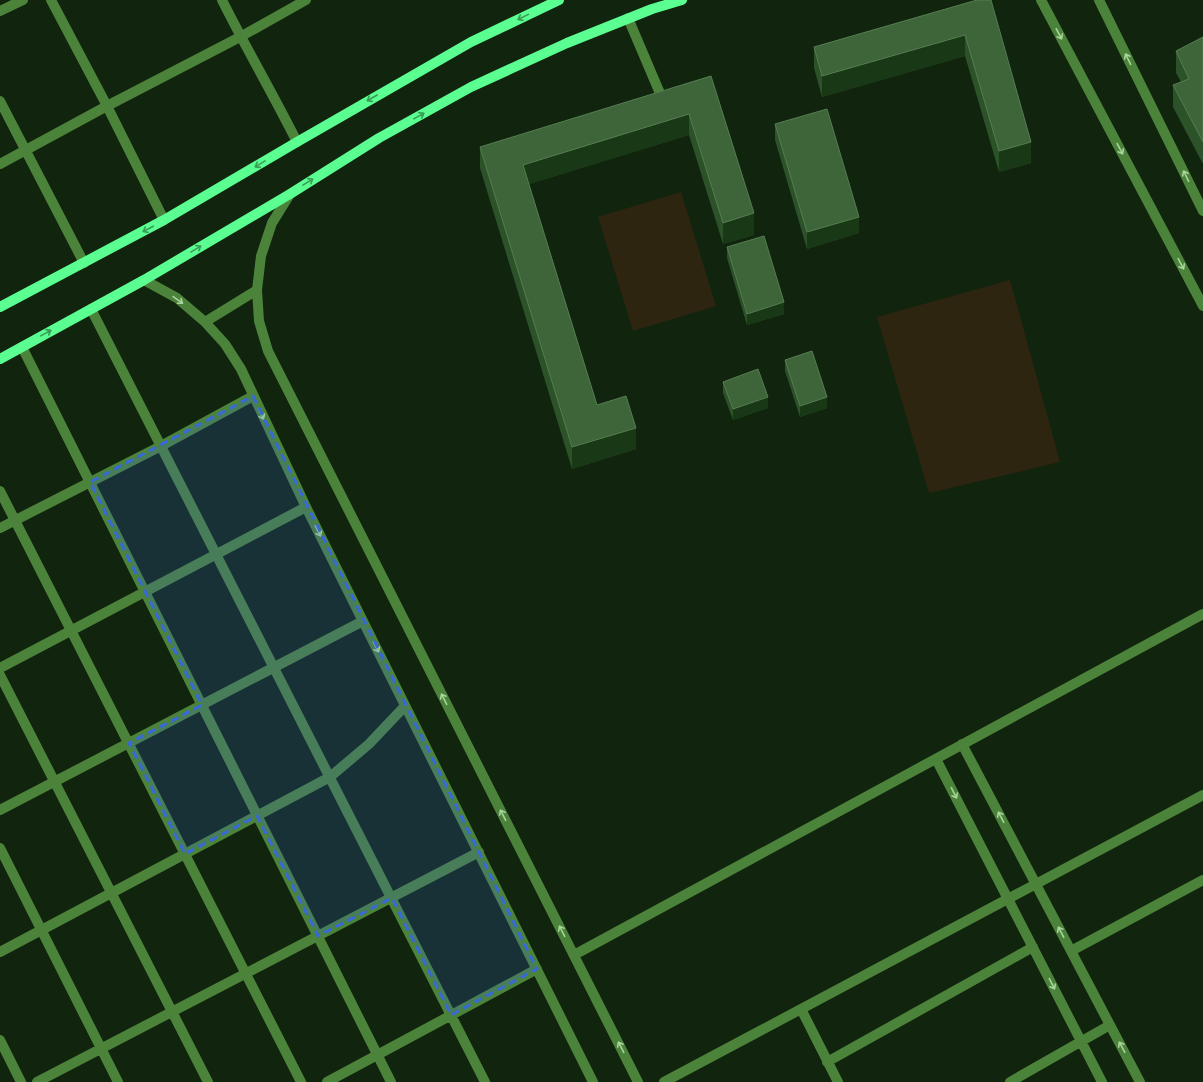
<svg xmlns="http://www.w3.org/2000/svg" width="1203" height="1082" font-family="Commissioner,sans-serif">
<style>
.green{fill:#2e2511}
.lines{fill:none;stroke-linecap:round;stroke-linejoin:round}
.minor{stroke:#4c833a;stroke-width:10}
.major{stroke:#5afe91;stroke-width:10}
.wall{fill:#2b5228}
.shaded-wall{fill:#193816}
.building{fill:#3e653a;stroke:#567d52}
.oneway{stroke:#399c56}
.oneway2{stroke:#a8d49d}
.marked{fill:#3969d7;fill-opacity:0.2;stroke:#3969d7;stroke-width:3;stroke-dasharray:8 5;stroke-linejoin:round}
</style>
<rect width="100%" height="100%" fill="#11240e"/>
<path class="green" d="M681,192L716,306L633,331L598,217Z
M1010,280L1060,462L929,493L877,317Z"/>
<g class="lines">
<path class="minor" d="M51,0L107,106L164,220
M222,0C246,48 273,94 297,142
M1041,0L1203,306
M1099,0L1203,211
M0,11L23,0
M628,18L662,98
M0,101L84,263
M0,164L107,106L240,37L306,0
M290,194L272,223L261,256L257,290L259,321L268,351L638,1082
M144,280L177,298L205,322L225,344L241,369L306,507L593,1082
M91,309L485,1082
M205,322L257,290
M22,347L391,1082
M0,491L301,1082
M0,528L161,446L253,396
M0,668L306,507
M0,675L208,1082
M962,744L1140,1082
M936,759L1102,1082
M0,810L363,621
M0,848L118,1082
M1071,951L1203,880
M0,952L330,777L369,744L405,706
M574,955L1203,614
M801,1009L838,1082
M0,1040L21,1082
M827,1062L1033,947
M37,1082L479,852
M327,1082L537,969
M664,1082L1203,795
M1010,1082L1110,1025"/>
<path class="major" d="M0,307L164,220L297,142L471,42L559,0
M0,359L144,280L290,194L379,138L471,87L567,43L652,9L682,0"/>
</g>
<path class="wall" d="M977,0L1031,163L999,172L965,56L822,97L814,68V47Z
M1203,37V164L1173,107V85L1181,82L1176,73V51Z
M711,76L754,235L723,244L689,135L529,184L597,405L636,449L572,469L480,168V147Z
M775,124L859,233L807,249L775,140Z
M727,247L784,314L747,325L727,258Z
M785,360L827,408L800,417L785,371Z
M723,382L768,408L733,420L723,393Z"/>
<path class="shaded-wall" d="M965,35V56L822,97V76Z
M689,114V135L523,186V165Z
M1031,142V163L999,172V151Z
M754,213V235L723,244V223Z
M859,217V233L807,249V232Z
M784,302V314L747,325V314Z
M768,397V408L733,420V409Z
M827,397V408L800,417V406Z
M636,428V449L572,469V447Z"/>
<path class="building" d="M977,0H991L1031,142L999,151L965,35L822,76L814,47Z
M1203,37V142L1173,85L1189,79L1176,51Z
M711,76L754,213L723,223L689,114L523,165L597,405L626,396L636,428L572,447L480,147Z
M827,109L859,217L807,232L775,124Z
M764,236L784,302L747,314L727,247Z
M812,351L827,397L800,406L785,360Z
M758,369L768,397L733,409L723,382Z"/>
<defs><path id="oneway-shaft" d="M-6 0H5M1.5-3L5.5 0L1.5 3" fill="none" stroke-width="1.6" stroke-linecap="round" stroke-linejoin="round"/></defs>
<g class="oneway">
<use href="#oneway-shaft" transform="translate(523 17) rotate(154)"/>
<use href="#oneway-shaft" transform="translate(372 98) rotate(150)"/>
<use href="#oneway-shaft" transform="translate(419 116) rotate(-29)"/>
<use href="#oneway-shaft" transform="translate(260 164) rotate(149)"/>
<use href="#oneway-shaft" transform="translate(308 182) rotate(-32)"/>
<use href="#oneway-shaft" transform="translate(148 229) rotate(152)"/>
<use href="#oneway-shaft" transform="translate(196 249) rotate(-31)"/>
<use href="#oneway-shaft" transform="translate(46 333) rotate(-29)"/>
</g>
<g class="oneway2">
<use href="#oneway-shaft" transform="translate(1059 34) rotate(62)"/>
<use href="#oneway-shaft" transform="translate(1128 59) rotate(-116)"/>
<use href="#oneway-shaft" transform="translate(1120 149) rotate(62)"/>
<use href="#oneway-shaft" transform="translate(1186 176) rotate(-116)"/>
<use href="#oneway-shaft" transform="translate(1181 264) rotate(62)"/>
<use href="#oneway-shaft" transform="translate(178 300) rotate(35)"/>
<use href="#oneway-shaft" transform="translate(261 414) rotate(65)"/>
<use href="#oneway-shaft" transform="translate(318 531) rotate(63)"/>
<use href="#oneway-shaft" transform="translate(376 647) rotate(63)"/>
<use href="#oneway-shaft" transform="translate(444 699) rotate(-117)"/>
<use href="#oneway-shaft" transform="translate(954 793) rotate(63)"/>
<use href="#oneway-shaft" transform="translate(503 815) rotate(-117)"/>
<use href="#oneway-shaft" transform="translate(1001 817) rotate(-118)"/>
<use href="#oneway-shaft" transform="translate(562 931) rotate(-117)"/>
<use href="#oneway-shaft" transform="translate(1061 932) rotate(-118)"/>
<use href="#oneway-shaft" transform="translate(1052 984) rotate(63)"/>
<use href="#oneway-shaft" transform="translate(621 1047) rotate(-117)"/>
<use href="#oneway-shaft" transform="translate(1122 1047) rotate(-118)"/>
</g>
<path class="marked" d="M253,396L537,969L451,1015L392,898L318,936L257,816L185,854L129,743L202,705L90,482Z"/>
</svg>
